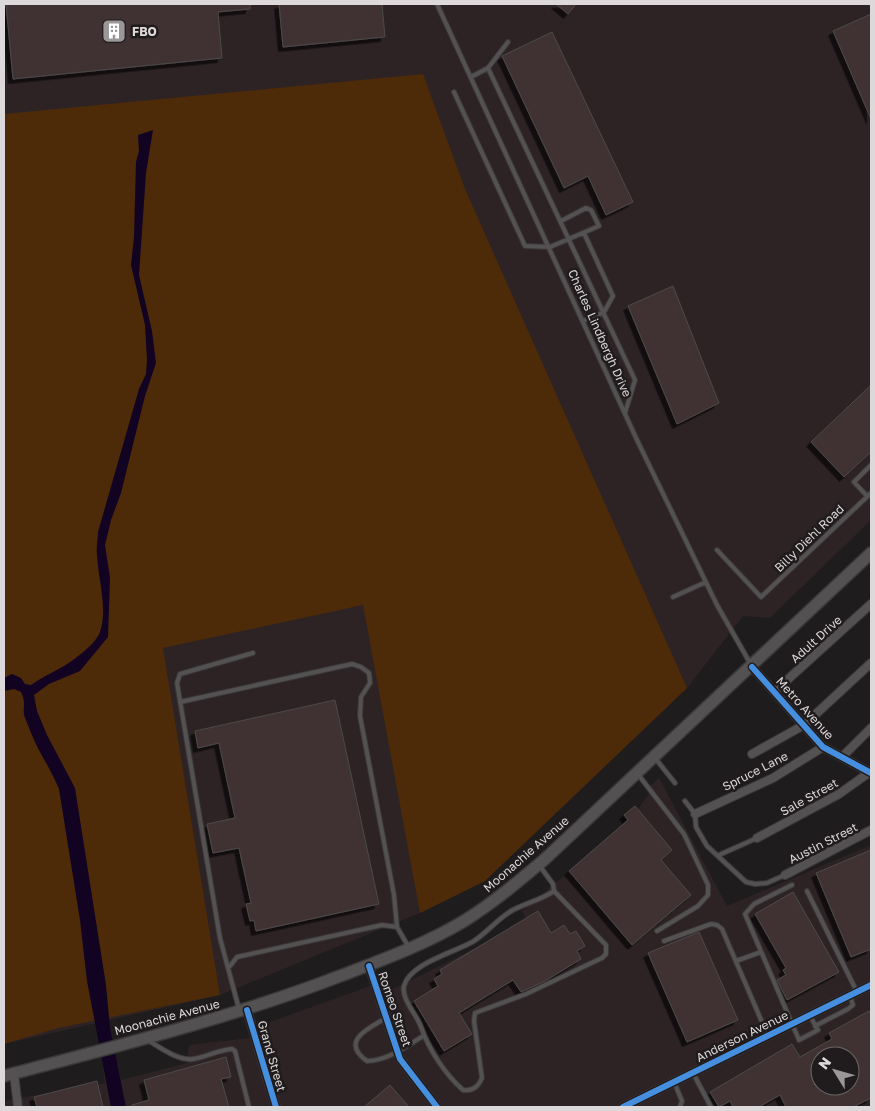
<svg xmlns="http://www.w3.org/2000/svg" width="875" height="1111" font-family="'Golos Text',sans-serif">
<style>
.built{fill:#2d2325;fill-rule:evenodd}
.green{fill:#4d2a08}
.water{fill:#130322}
.building{fill:#413331;stroke:#4c4a4a;fill-rule:evenodd;filter:url(#shadow)}
.lines{fill:none;stroke-linecap:round;stroke-linejoin:round}
.service-casing{stroke:#3b3839;stroke-width:6}
.minor-casing{stroke:#3b3839;stroke-width:10}
.secondary-casing{stroke:#3b3839;stroke-width:14}
.service{stroke:#545152;stroke-width:4}
.minor{stroke:#545152;stroke-width:8}
.secondary{stroke:#545152;stroke-width:11}
.cycleway-casing{stroke:#201b1c;stroke-width:9}
.cycleway{stroke:#468fdf;stroke-width:6}
.labels{text-anchor:middle;dominant-baseline:central;stroke-width:5;stroke-linejoin:round;paint-order:stroke}
.poi-label{font-size:12px;font-weight:bold;fill:#ddd9da;stroke:#201b1c;text-anchor:start}
.street-label{font-size:12px;fill:#ddd9da;stroke:#201b1c}
</style>
<defs>
<filter id="shadow"><feDropShadow dx="-4.5" dy="4.5" stdDeviation="0" flood-color="#0009"/></filter>
</defs>
<rect width="100%" height="100%" fill="#1f1c1d"/>
<path class="built" d="M4,4H871V520L770,618L743,616L687,688L485,881L420,913L220,995L4,1044Z
M659,778L727,906L871,845V1107H4V1101L105,1083L103,1069L118,1065L121,1080L187,1063L189,1045L258,1037L256,1027L373,985L379,996L528,922L522,911L629,822L652,789L650,786ZM820,1056H850V1086H820Z"/>
<path class="green" d="M423,74L465,189L687,688L485,881L420,913L363,605L163,648L220,995L58,1028L4,1044V114Z"/>
<path class="water" d="M153,130L146,173L139,275L152,331L156,363L145,396L121,493L111,520L105,545L110,578L108,637L80,671L49,684L34,695L37,711L47,735L75,788L106,985L110,1028L126,1107H111L87,981L80,920L59,789C51,769 39,753 31,733C29,727 26,721 24,715C23,705 26,703 21,692L14,689L4,691V678L12,674L21,678L25,684L31,685C46,674 62,669 77,657C85,651 96,642 100,632C108,609 98,578 97,555C96,547 98,539 98,532L139,389L146,374L147,360L145,325L131,265L134,237L136,162L139,151L138,135Z"/>
<path class="building" d="M6,4H250V9L218,12L222,58L13,79Z
M279,4H382L385,37L283,47Z
M556,4H576L568,14Z
M871,14V119L833,31Z
M552,32L633,202L606,215L588,176L564,188L502,56Z
M673,286L719,403L677,424L628,306Z
M871,385V452L844,477L811,442Z
M335,700L379,904L256,931L254,920L250,921L246,904L251,903L239,848L213,853L207,824L235,818L219,743L198,748L195,731Z
M635,806L672,850L661,860L691,895L632,945L569,871L628,820L624,815Z
M871,850V949L851,957L816,873Z
M793,892L839,972L787,1000L777,980L786,975L783,970L786,968L755,914Z
M538,911L551,933L564,925L570,934L576,931L585,946L577,951L581,959L545,981L521,992L513,980L459,1013L472,1034L444,1051L414,1001L438,986L434,979L442,974L440,970Z
M699,932L738,1020L687,1042L648,953Z
M869,1011L871,1016V1098L853,1107H786L780,1095L759,1107H733L730,1101L719,1107L710,1092L792,1044L800,1057L832,1039L829,1033ZM820,1056H850V1074L856,1086H820Z
M226,1057L231,1077L221,1079L229,1107H132V1105L149,1100L144,1080Z
M97,1081L103,1107H37L34,1097Z
M390,1085L409,1107H364Z"/>
<g class="lines">
<g class="service-casing">
<path id="service" d="M437,4L637,440L717,605L750,663
M488,68L635,380L625,413
M471,77L488,68L508,42
M454,92L525,246L550,247L599,226L591,210L586,208L561,221
M583,321L604,312L613,296L584,233
M867,496L854,482L871,465
M717,550L761,597L871,493
M673,597L706,582
M180,702L352,664L361,667L369,673L370,683L361,697L360,716L394,895L397,927
M655,758L675,783
M637,773L684,834L708,885V895L698,906L657,931
M685,801L695,814L696,827L707,846L746,882L755,884L767,883L785,875
M719,855L757,838
M539,865L553,884L554,891L606,945V954L602,958L526,994L475,1013L474,1021L482,1078C478,1087 473,1091 463,1090C445,1074 429,1050 421,1027C417,1015 401,999 404,986C410,963 456,952 474,941C488,932 498,918 513,910C526,903 541,900 554,891
M792,885L754,904L745,914L799,1040L818,1030L810,1016
M807,891L857,992
M664,941L711,924L717,925L722,929L768,1036
M736,961L761,952
M230,966L237,957L382,925L397,927L408,946
M239,1009L220,938L177,683L180,674L253,653
M386,1018C369,1028 339,1041 367,1061C387,1061 407,1046 423,1036
M815,1026L848,1009L853,1005L850,996
M149,1041C161,1048 178,1061 193,1059C206,1057 218,1050 232,1049L235,1051L249,1107
M693,1073L711,1107
M674,1082L682,1101L680,1107"/>
</g>
<g class="minor-casing">
<path id="minor" d="M752,667L823,747L871,773
M775,691L871,604
M752,754L804,725L871,663
M843,756L871,728
M695,814L773,778L823,747
M757,838L839,794L870,772
M785,875L871,830
M369,966L400,1059L437,1107
M247,1010L276,1107
M14,1074L18,1107
M623,1107L871,985"/>
</g>
<g class="secondary-casing">
<path id="secondary" d="M4,1076C117,1046 231,1018 340,976C382,960 426,944 464,921C493,903 519,881 545,859L871,553"/>
</g>
<use href="#service" class="service"/>
<use href="#minor" class="minor"/>
<use href="#secondary" class="secondary"/>
<g class="cycleway-casing">
<path id="cycleway" d="M752,667L823,747L871,773
M369,966L400,1059L437,1107
M247,1010L276,1107
M623,1107L871,985"/>
</g>
<use href="#cycleway" class="cycleway"/>
</g>
<defs>
<g id="building-square" transform="scale(1.25)"><rect x="-9" y="-9" width="18" height="18" rx="4" fill="#9a9798" stroke="#201b1c"/><path d="M-4-6H4V6H1V3H-1V6H-4ZM-2.5-4.3h1.7v1.8h-1.7ZM.8-4.3h1.7v1.8H.8ZM-2.5-1h1.7V.8h-1.7ZM.8-1h1.7V.8H.8Z" fill="#fff"/></g>
</defs>
<g fill-rule="evenodd">
<use href="#building-square" x="114" y="31"/>
</g>
<g class="labels">
<g class="poi-label">
<text x="132" y="31">FBO</text>
</g>
<g class="street-label">
<text transform="translate(600 333) rotate(66)">Charles Lindbergh Drive</text>
<text transform="translate(809 538) rotate(-44)">Billy Diehl Road</text>
<text transform="translate(816 639) rotate(-42)">Adult Drive</text>
<text transform="translate(805 708) rotate(48)">Metro Avenue</text>
<text transform="translate(755 771) rotate(-27)">Spruce Lane</text>
<text transform="translate(809 797) rotate(-29)">Sale Street</text>
<text transform="translate(823 843) rotate(-27)">Austin Street</text>
<text transform="translate(526 854) rotate(-41)">Moonachie Avenue</text>
<text transform="translate(395 1009) rotate(71)">Romeo Street</text>
<text transform="translate(167 1017) rotate(-15)">Moonachie Avenue</text>
<text transform="translate(742 1036) rotate(-26)">Anderson Avenue</text>
<text transform="translate(272 1056) rotate(74)">Grand Street</text>
</g>
</g>
<rect width="875" height="1111" fill="none" stroke="#ddd9da" stroke-width="10"/>
<g transform="translate(835 1071) rotate(307)"><circle r="24" fill="#201b1c" stroke="#6c6768"/>
<path d="M0-4L9 19L0 12L-9 19Z" fill="#9a9798"/>
<text y="-8" font-size="14" font-weight="bold" text-anchor="middle" fill="#ddd9da">N</text>
</g>
</svg>
